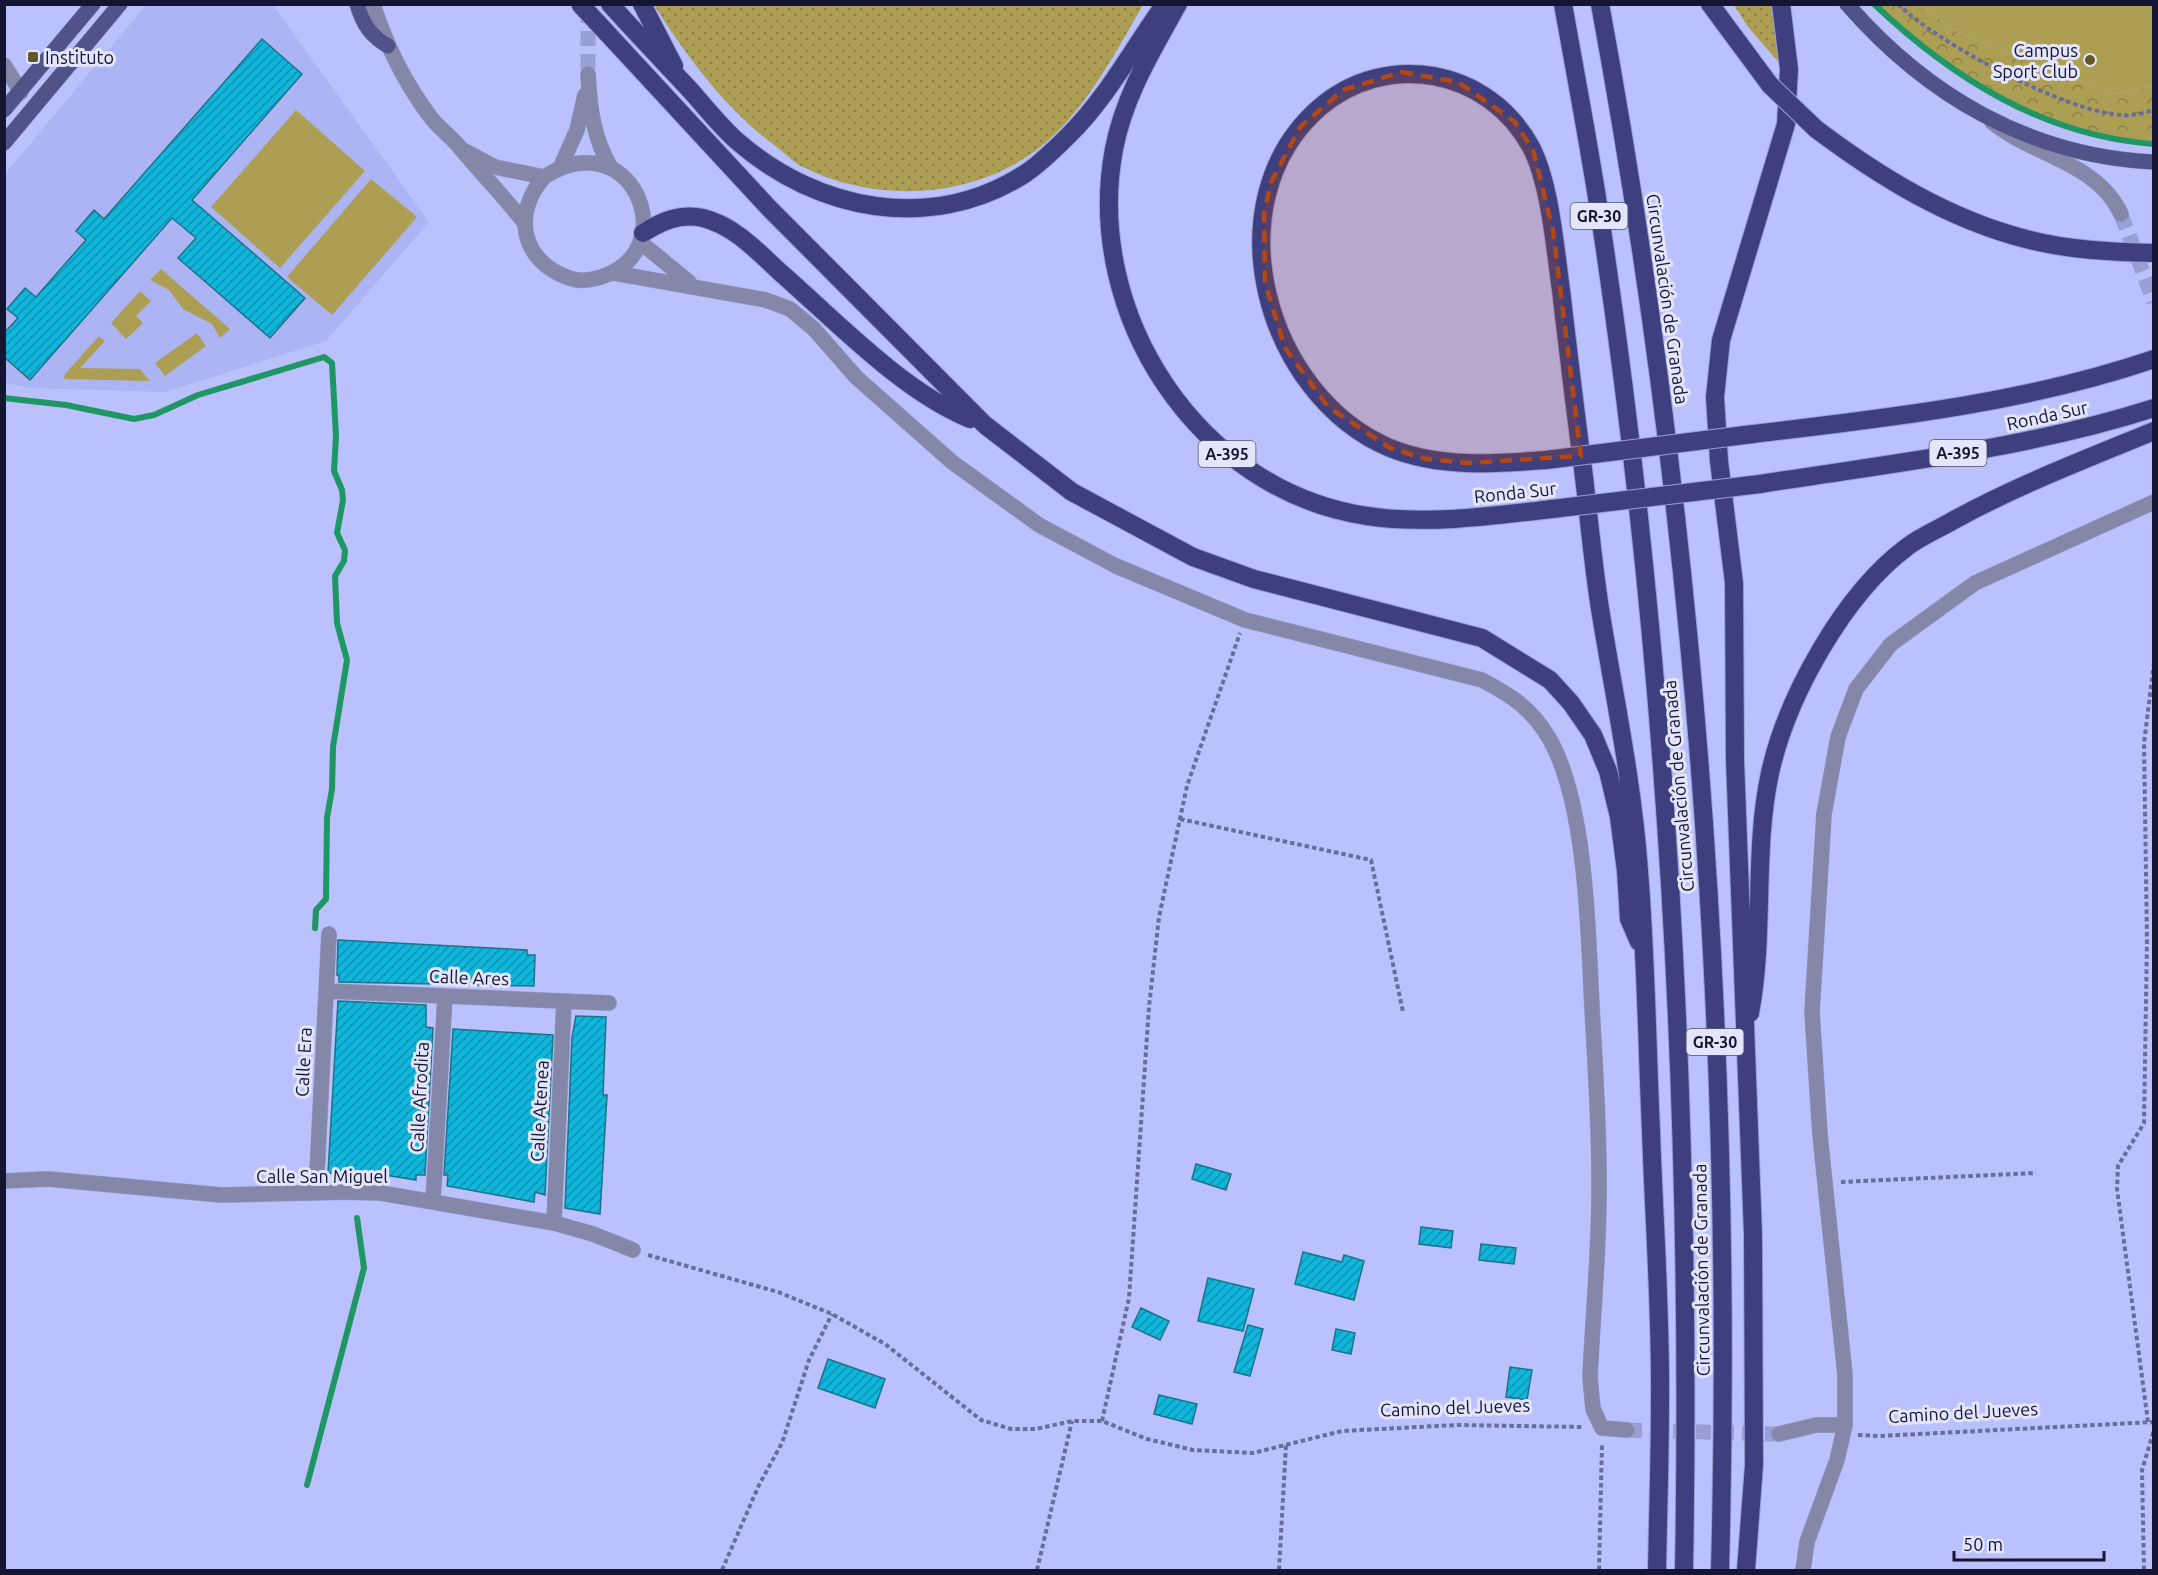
<svg xmlns="http://www.w3.org/2000/svg" width="2158" height="1575" font-family="Ubuntu,sans-serif">
<style>
.built{fill:#adb4f4}
.grass{fill:url(#grass-dots)}
.park{fill:url(#park-crowns)}
.garden{fill:#ac9e53}
.lines{fill:none;stroke-linecap:round;stroke-linejoin:round}
.stream{stroke:#1e9764;stroke-width:6}
.building{fill:url(#building-hatch);stroke:#1c7287;stroke-width:1.5}
.minor-tunnel{stroke:#999fd4;stroke-width:15;stroke-dasharray:15 8;stroke-linecap:butt}
.minor-casing{stroke:#999fd4;stroke-width:16}
.major-casing{stroke:#999fd4;stroke-width:16}
.highway-casing{stroke:#999fd4;stroke-width:20}
.path{stroke:#696d99;stroke-width:4;stroke-dasharray:4.5 3;stroke-linecap:butt}
.minor{stroke:#8488a8;stroke-width:15}
.major{stroke:#4f538a;stroke-width:15}
.highway{stroke:#3d3f7f;stroke-width:18}
.highway-bridge-casing{stroke:#999fd4;stroke-width:20;stroke-linecap:butt}
.highway-bridge{stroke:#3d3f7f;stroke-width:18}
.marked{fill:#b34815;fill-opacity:0.2;stroke:#b34815;stroke-width:4.5;stroke-dasharray:12 8;stroke-linejoin:round}
.poi-dot{fill:#605724;stroke:#e2e5fc;stroke-width:2}
.labels{text-anchor:middle;dominant-baseline:central;stroke-width:6;stroke-linejoin:round;paint-order:stroke}
.shield{fill:#e2e5fc;stroke:#52536d;stroke-width:1.5}
.shield-label{font-size:16px;font-weight:bold;fill:#141530}
.poi-label{font-size:18px;fill:#141530;stroke:#e2e5fc;text-anchor:end}
.street-label{font-size:18px;fill:#141530;stroke:#e2e5fc}
</style>
<defs>
<pattern id="grass-dots" width="8" height="8" patternUnits="userSpaceOnUse" patternTransform="scale(1.5)"><rect width="8" height="8" fill="#ac9e53"/><path d="M2 2h.1M6 6h.1" fill="none" stroke="#8b8045" stroke-width="1.8" stroke-linecap="round"/></pattern>
<pattern id="park-crowns" width="20" height="18" patternUnits="userSpaceOnUse" patternTransform="scale(1.5)"><rect width="20" height="18" fill="#ac9e53"/><path d="M2 6a3 3 0 1 1 6 0M12 15a3 3 0 1 1 6 0" fill="none" stroke="#8b8045"/></pattern>
<pattern id="building-hatch" width="6" height="6" patternUnits="userSpaceOnUse" patternTransform="scale(1.5)"><rect width="6" height="6" fill="#10b6db"/><path d="M-1 1l2-2M0 6l6-6M5 7l2-2" fill="none" stroke="#0e93b2"/></pattern>
</defs>
<rect width="100%" height="100%" fill="#bac1fd"/>
<path class="built" d="M146,5H273L429,222L326,341L165,392L31,388L5,383V174Z"/>
<path class="grass" d="M654,5H1143C1117,50 1092,98 1054,135C989,198 882,207 803,167C794,163 786,154 778,148C726,110 688,58 654,5Z
M1734,5H1771L1782,66L1748,27Z"/>
<path class="park" d="M1877,5H1920L1962,35L2114,94L2153,86V141C2044,135 1955,77 1877,5Z"/>
<path class="garden" d="M1920,5H2153V86L2114,94L1962,35Z
M296,110L365,171L280,268L211,207Z
M371,179L417,217L332,315L287,277Z
M161,269L230,329L220,338L212,324L183,309L169,290L150,280Z
M140,291L151,301L136,316L143,323L126,339L111,323Z
M197,333L206,346L165,376L155,363Z
M99,336L105,341L80,368L140,369L150,381L64,379L65,374Z"/>
<g class="lines">
<path class="stream" d="M1874,4C1952,78 2044,136 2154,144
M4,398L66,405L134,419L154,415L198,395L324,357L332,363L336,436L334,471L342,490L343,500L337,533L345,550L344,561L335,576L337,623L347,660L333,747L332,789L327,818L326,899L316,910L315,928
M307,1485L364,1268L357,1218"/>
</g>
<path class="building" d="M262,39L302,74L192,200L305,298L270,338L178,258L196,238L172,218L30,380L4,357V333L18,318L7,309L25,288L36,297L86,240L76,231L94,210L104,219Z
M338,940L527,950V955H535L534,986L339,982V975H337Z
M338,1001L426,1005V1027L433,1028L425,1175H416V1180L385,1175L328,1173Z
M576,1016L606,1017L603,1095H607L600,1214L565,1208L572,1037Z
M453,1029L553,1035L545,1195L535,1192L534,1202L447,1186L448,1175H444Z
M1196,1164L1231,1174L1226,1190L1192,1179Z
M1421,1227L1453,1231L1451,1248L1419,1244Z
M1481,1244L1516,1248L1514,1264L1479,1260Z
M1303,1252L1342,1262L1344,1255L1364,1261L1354,1300L1295,1284Z
M1208,1278L1254,1289L1243,1331L1198,1321Z
M1141,1308L1169,1321L1160,1340L1132,1327Z
M1248,1325L1263,1329L1250,1376L1234,1372Z
M1336,1329L1355,1333L1351,1354L1332,1350Z
M828,1359L885,1379L875,1408L818,1388Z
M1510,1367L1532,1370L1527,1400L1506,1397Z
M1159,1395L1197,1404L1192,1424L1154,1414Z"/>
<g class="lines">
<path class="minor-tunnel" d="M588,8V74
M2121,214L2154,302
M1627,1430L1779,1434"/>
<g class="minor-casing">
<path id="minor" d="M373,4C386,45 406,85 432,119C441,130 453,138 461,149C482,174 504,197 524,222
M4,65L21,92
M588,74C590,109 593,137 611,168
M1992,122C2033,156 2097,162 2121,214
M461,149L495,167L544,177C631,121 684,247 604,276C593,280 580,282 569,278C521,261 512,214 544,177
M561,166L577,130L585,95
M640,242L689,282
M614,273L766,300L790,309L814,329L856,377L952,462L1039,525L1116,566L1245,620L1482,680C1512,696 1531,708 1549,738C1584,798 1588,918 1591,987C1594,1051 1599,1114 1599,1178C1600,1244 1593,1311 1590,1377L1593,1409L1602,1428L1627,1430
M327,991L609,1003
M4,1181L48,1179L221,1195L344,1192L381,1193L554,1223L593,1234L633,1250
M316,1193L329,934
M433,1201L445,996
M554,1223L564,1001
M1779,1434L1816,1425H1845
M1803,1570L1807,1542L1837,1460L1845,1425V1375L1820,1135L1812,1012L1824,814L1838,737L1856,689L1891,644L1975,583L2154,502"/>
</g>
<g class="major-casing">
<path id="major" d="M357,4C363,25 371,36 388,46
M1847,4C1927,96 2030,156 2154,162
M4,110L93,4
M4,143L120,4"/>
</g>
<g class="highway-casing">
<path id="highway" d="M610,4C637,34 664,62 691,91C706,108 720,126 737,141C817,211 930,233 1023,175C1039,165 1055,149 1068,136C1107,98 1133,48 1165,4
M642,4L674,66
M1178,4C1152,51 1124,96 1114,149C1083,314 1198,491 1367,516C1427,525 1492,516 1552,509
M1563,4C1576,77 1590,150 1601,223C1668,668 1692,1121 1684,1570
M1600,4C1695,519 1734,1047 1720,1570
M1710,4L1770,85
M607,33L768,207L985,425L1072,492L1193,557L1254,579L1482,638L1550,680L1571,703L1593,735L1608,771L1619,817L1626,871L1629,919L1639,942
M1816,129C1880,177 1948,219 2026,239C2067,250 2112,252 2154,253
M643,233C662,221 680,213 703,218C735,226 758,252 781,273C837,322 902,391 970,419
M1753,434C1888,418 2025,403 2154,359
M1546,460C1494,464 1439,468 1390,448C1266,396 1211,203 1319,108C1386,50 1488,68 1531,147C1550,183 1555,248 1561,290C1568,350 1575,409 1583,469C1589,517 1593,566 1601,615C1615,700 1633,785 1639,871C1646,957 1647,1044 1651,1131C1654,1221 1661,1311 1660,1401C1660,1458 1658,1514 1657,1570
M1760,484C1892,463 2026,449 2154,408
M1750,1013C1765,934 1753,851 1770,773C1787,696 1844,594 1907,547C1921,536 1939,529 1954,520C2018,485 2086,459 2154,431
M1746,1570L1754,1465L1753,1235L1735,760L1734,583L1719,461L1715,397L1721,340L1786,124L1789,69L1781,4"/>
</g>
<path class="path" d="M1898,4C1937,43 2068,113 2122,115C2132,116 2144,113 2154,110
M1180,819L1371,860L1403,1012
M1841,1182L2036,1173
M648,1255L778,1292L832,1314L885,1344L981,1420L1011,1429H1036L1072,1421H1102L1147,1439L1193,1450L1253,1453L1342,1431L1457,1425L1583,1427
M1102,1421L1129,1298L1149,1007L1159,917L1187,786L1240,633
M2148,1422L2117,1189L2118,1166L2144,1123L2147,940L2144,743L2154,663
M1858,1435L1880,1436L2154,1422
M722,1570L759,1485L782,1443L809,1360L832,1314
M1037,1570L1072,1421
M1279,1570L1286,1445
M1599,1570L1602,1444
M2144,1570L2142,1470L2154,1430"/>
<use href="#minor" class="minor"/>
<use href="#major" class="major"/>
<use href="#highway" class="highway"/>
<g class="highway-bridge-casing">
<path id="highway-bridge" d="M580,4L607,33
M1770,85L1816,129
M1546,460L1753,434
M1552,509L1760,484"/>
</g>
<use href="#highway-bridge" class="highway-bridge"/>
</g>
<path class="marked" d="M1401,72L1458,82L1514,121L1533,150L1553,230L1581,456L1468,463L1426,459L1390,448L1328,407L1285,348L1265,283L1264,213L1271,182L1300,127L1343,90Z"/>
<g class="poi-dot">
<rect x="27" y="51" width="12" height="12" rx="3"/>
<circle cx="2090" cy="60" r="6"/>
</g>
<g class="labels">
<g class="shield">
<rect x="1570.5" y="203" width="57" height="26" rx="4.5"/>
<rect x="1929.5" y="440" width="57" height="26" rx="4.5"/>
<rect x="1198.5" y="441" width="57" height="26" rx="4.5"/>
<rect x="1686.5" y="1029" width="57" height="26" rx="4.5"/>
</g>
<g class="shield-label">
<text x="1599" y="216">GR-30</text>
<text x="1958" y="453">A-395</text>
<text x="1227" y="454">A-395</text>
<text x="1715" y="1042">GR-30</text>
</g>
<g class="poi-label">
<text x="2078" y="50">Campus<tspan x="2078" dy="21">Sport Club</tspan></text>
<text x="45" y="57" text-anchor="start">Instituto</text>
</g>
<g class="street-label">
<text transform="translate(1668 299) rotate(82)">Circunvalación de Granada</text>
<text transform="translate(2047 415) rotate(-12)">Ronda Sur</text>
<text transform="translate(1515 492) rotate(-6)">Ronda Sur</text>
<text transform="translate(1678 786) rotate(-95)">Circunvalación de Granada</text>
<text transform="translate(469 977) rotate(2)">Calle Ares</text>
<text transform="translate(303 1062) rotate(-87)">Calle Era</text>
<text transform="translate(419 1097) rotate(-87)">Calle Afrodita</text>
<text transform="translate(539 1111) rotate(-87)">Calle Atenea</text>
<text x="322" y="1176">Calle San Miguel</text>
<text transform="translate(1701 1270) rotate(-91)">Circunvalación de Granada</text>
<text transform="translate(1455 1407) rotate(-2)">Camino del Jueves</text>
<text transform="translate(1963 1412) rotate(-3)">Camino del Jueves</text>
</g>
</g>
<rect width="2158" height="1575" fill="none" stroke="#141530" stroke-width="12"/>
<path d="M1954 1551v9h150v-9" fill="none" stroke="#141530" stroke-width="3"/>
<text x="1963" y="1551" font-size="18" fill="#141530" stroke="#e2e5fc" stroke-width="4.5" paint-order="stroke">50 m</text>
</svg>
